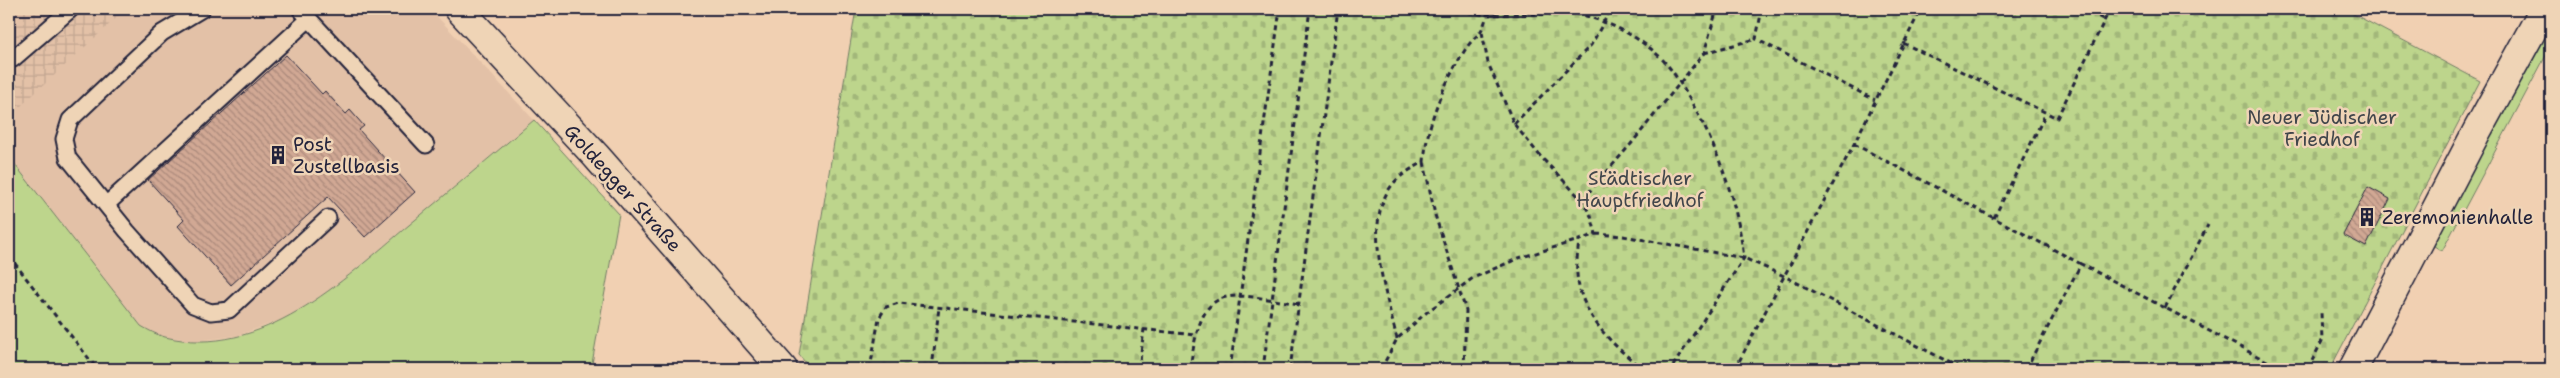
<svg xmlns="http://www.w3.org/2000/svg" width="2560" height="378" font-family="'Shantell Sans',sans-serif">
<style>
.built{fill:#e3c1a7}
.industrial{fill:url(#industrial-grid)}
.grass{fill:#bdd58c;stroke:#707c64}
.cemetery{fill:url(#cemetery-stones);stroke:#707c64}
.building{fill:url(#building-back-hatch);stroke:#22223b}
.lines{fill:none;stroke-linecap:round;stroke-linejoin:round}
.service-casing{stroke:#22223b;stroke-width:19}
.tertiary-casing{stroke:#22223b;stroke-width:31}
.secondary-casing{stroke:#22223b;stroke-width:31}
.path{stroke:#22223b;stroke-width:3;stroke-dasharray:5 4;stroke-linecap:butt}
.service{stroke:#efd4b6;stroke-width:15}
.tertiary{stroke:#efd4b6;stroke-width:28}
.secondary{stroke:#efd4b6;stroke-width:28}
.labels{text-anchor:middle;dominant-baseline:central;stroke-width:5;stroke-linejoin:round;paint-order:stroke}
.park-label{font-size:19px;fill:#41464b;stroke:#efd4b6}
.poi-label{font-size:19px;fill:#22223b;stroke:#efd4b6;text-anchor:start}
.street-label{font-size:19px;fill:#22223b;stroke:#efd4b6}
</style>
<defs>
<pattern id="industrial-grid" width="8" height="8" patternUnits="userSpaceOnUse" patternTransform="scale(1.25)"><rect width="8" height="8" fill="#e3c1a7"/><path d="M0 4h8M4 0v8" fill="none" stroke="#c2a691"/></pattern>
<pattern id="cemetery-stones" width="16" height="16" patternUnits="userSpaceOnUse" patternTransform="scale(1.25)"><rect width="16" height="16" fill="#bdd58c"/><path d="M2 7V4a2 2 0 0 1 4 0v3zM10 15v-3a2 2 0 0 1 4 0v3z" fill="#a2b77a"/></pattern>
<pattern id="building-back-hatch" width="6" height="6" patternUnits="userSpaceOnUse" patternTransform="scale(1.25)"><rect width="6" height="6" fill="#d1a894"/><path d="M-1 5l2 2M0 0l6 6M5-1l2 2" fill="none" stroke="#a9887a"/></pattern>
</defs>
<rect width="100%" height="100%" fill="#f1d0b2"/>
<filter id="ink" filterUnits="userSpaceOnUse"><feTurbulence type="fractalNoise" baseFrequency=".02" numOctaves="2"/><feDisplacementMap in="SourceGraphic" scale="10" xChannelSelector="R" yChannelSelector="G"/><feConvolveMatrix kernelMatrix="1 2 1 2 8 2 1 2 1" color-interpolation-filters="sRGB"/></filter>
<g filter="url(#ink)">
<path class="built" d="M9,9H430L534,120L340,283L289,317L237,336L197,341L163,337L141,326L9,157Z"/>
<path class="industrial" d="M9,9H126L9,117Z"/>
<path class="grass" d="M2551,20V46L2442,251L2431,244Z
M534,120L619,214L591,369H9V157L141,326C148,330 157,335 165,337C262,360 342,281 409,225C451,190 493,155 534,120Z"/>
<path class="cemetery" d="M856,9H2344L2480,81L2330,369H811L799,355Z"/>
<path class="building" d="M286,55L322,94L325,91L346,114L350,110L364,126L359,130L415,192L365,237L328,197L231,285L178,226L184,220L148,180Z
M2368,187L2390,199L2366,247L2343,235Z"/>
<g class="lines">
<g class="service-casing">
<path id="service" d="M202,9L162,33L70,120L64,139L68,158L127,231L193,305L211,312L229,310L328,218
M300,9L426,145
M9,60L13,59L71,9
M106,205L309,19"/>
</g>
<g class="tertiary-casing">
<path id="tertiary" d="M459,9L596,156L783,369"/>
</g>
<g class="secondary-casing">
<path id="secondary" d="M2353,369L2477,131L2544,9"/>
</g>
<path class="path" d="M1442,9L1487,15
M1762,9L1756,39L1875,100
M1912,9L1919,12
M2082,9L2105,20
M1482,32L1488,63L1514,124L1541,157L1582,200L1591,216L1596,234L1579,240C1578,251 1576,263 1577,274C1580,314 1613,347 1644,369
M1903,43L2057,118L2110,9
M1704,53L1756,39
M1514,124L1591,45L1611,9
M1854,144L2081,264
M1424,162L1435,215L1466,311L1464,369
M1582,200L1631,144L1704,53L1717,9
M1994,218L2046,113
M1596,234L1623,236L1744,258L1784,276L1962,369
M9,256L97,369
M2165,308L2208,225
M1397,339C1387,296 1361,222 1393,184C1401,174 1413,168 1424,162C1427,122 1444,83 1465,50C1476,33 1481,38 1487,15C1508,14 1530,14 1551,14C1560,13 1570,12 1578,14C1607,21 1639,36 1661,58C1672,69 1681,84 1689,98C1718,148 1737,201 1744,258L1671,369
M870,369L879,318L886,307L899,303L1195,335
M932,369L939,307
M1139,369L1144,329
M1190,369C1202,281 1222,292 1299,304
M1230,369L1280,9
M1263,369L1310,9
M1290,369L1338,9
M1381,369L1397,339L1427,312L1473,278L1519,258L1579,240
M1735,369L1854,144L1921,9
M2026,369L2081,264L2282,369
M2308,369L2322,341L2321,312"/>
<use href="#service" class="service"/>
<use href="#tertiary" class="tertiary"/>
<use href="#secondary" class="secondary"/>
</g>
</g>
<defs>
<g id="building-bare" transform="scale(1.5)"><path d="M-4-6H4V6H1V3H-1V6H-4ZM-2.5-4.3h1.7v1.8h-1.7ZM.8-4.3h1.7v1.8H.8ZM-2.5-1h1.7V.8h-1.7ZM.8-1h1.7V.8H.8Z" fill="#22223b" stroke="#efd4b6" stroke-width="2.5" paint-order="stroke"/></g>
</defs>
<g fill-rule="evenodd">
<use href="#building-bare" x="278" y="155"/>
<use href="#building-bare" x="2367" y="217"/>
</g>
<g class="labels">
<g class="park-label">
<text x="2322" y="117">Neuer Jüdischer<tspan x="2322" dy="22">Friedhof</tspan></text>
<text x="1640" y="178">Städtischer<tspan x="1640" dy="22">Hauptfriedhof</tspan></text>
</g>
<g class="poi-label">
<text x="293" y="144">Post<tspan x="293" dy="22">Zustellbasis</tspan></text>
<text x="2382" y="217">Zeremonienhalle</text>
</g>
<g class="street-label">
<text transform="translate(623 188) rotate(48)">Goldegger Straße</text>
</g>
</g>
<rect width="2560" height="378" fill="none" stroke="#efd4b6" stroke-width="30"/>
<rect x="15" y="15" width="2530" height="348" fill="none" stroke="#22223b" stroke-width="2" filter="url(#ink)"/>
</svg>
